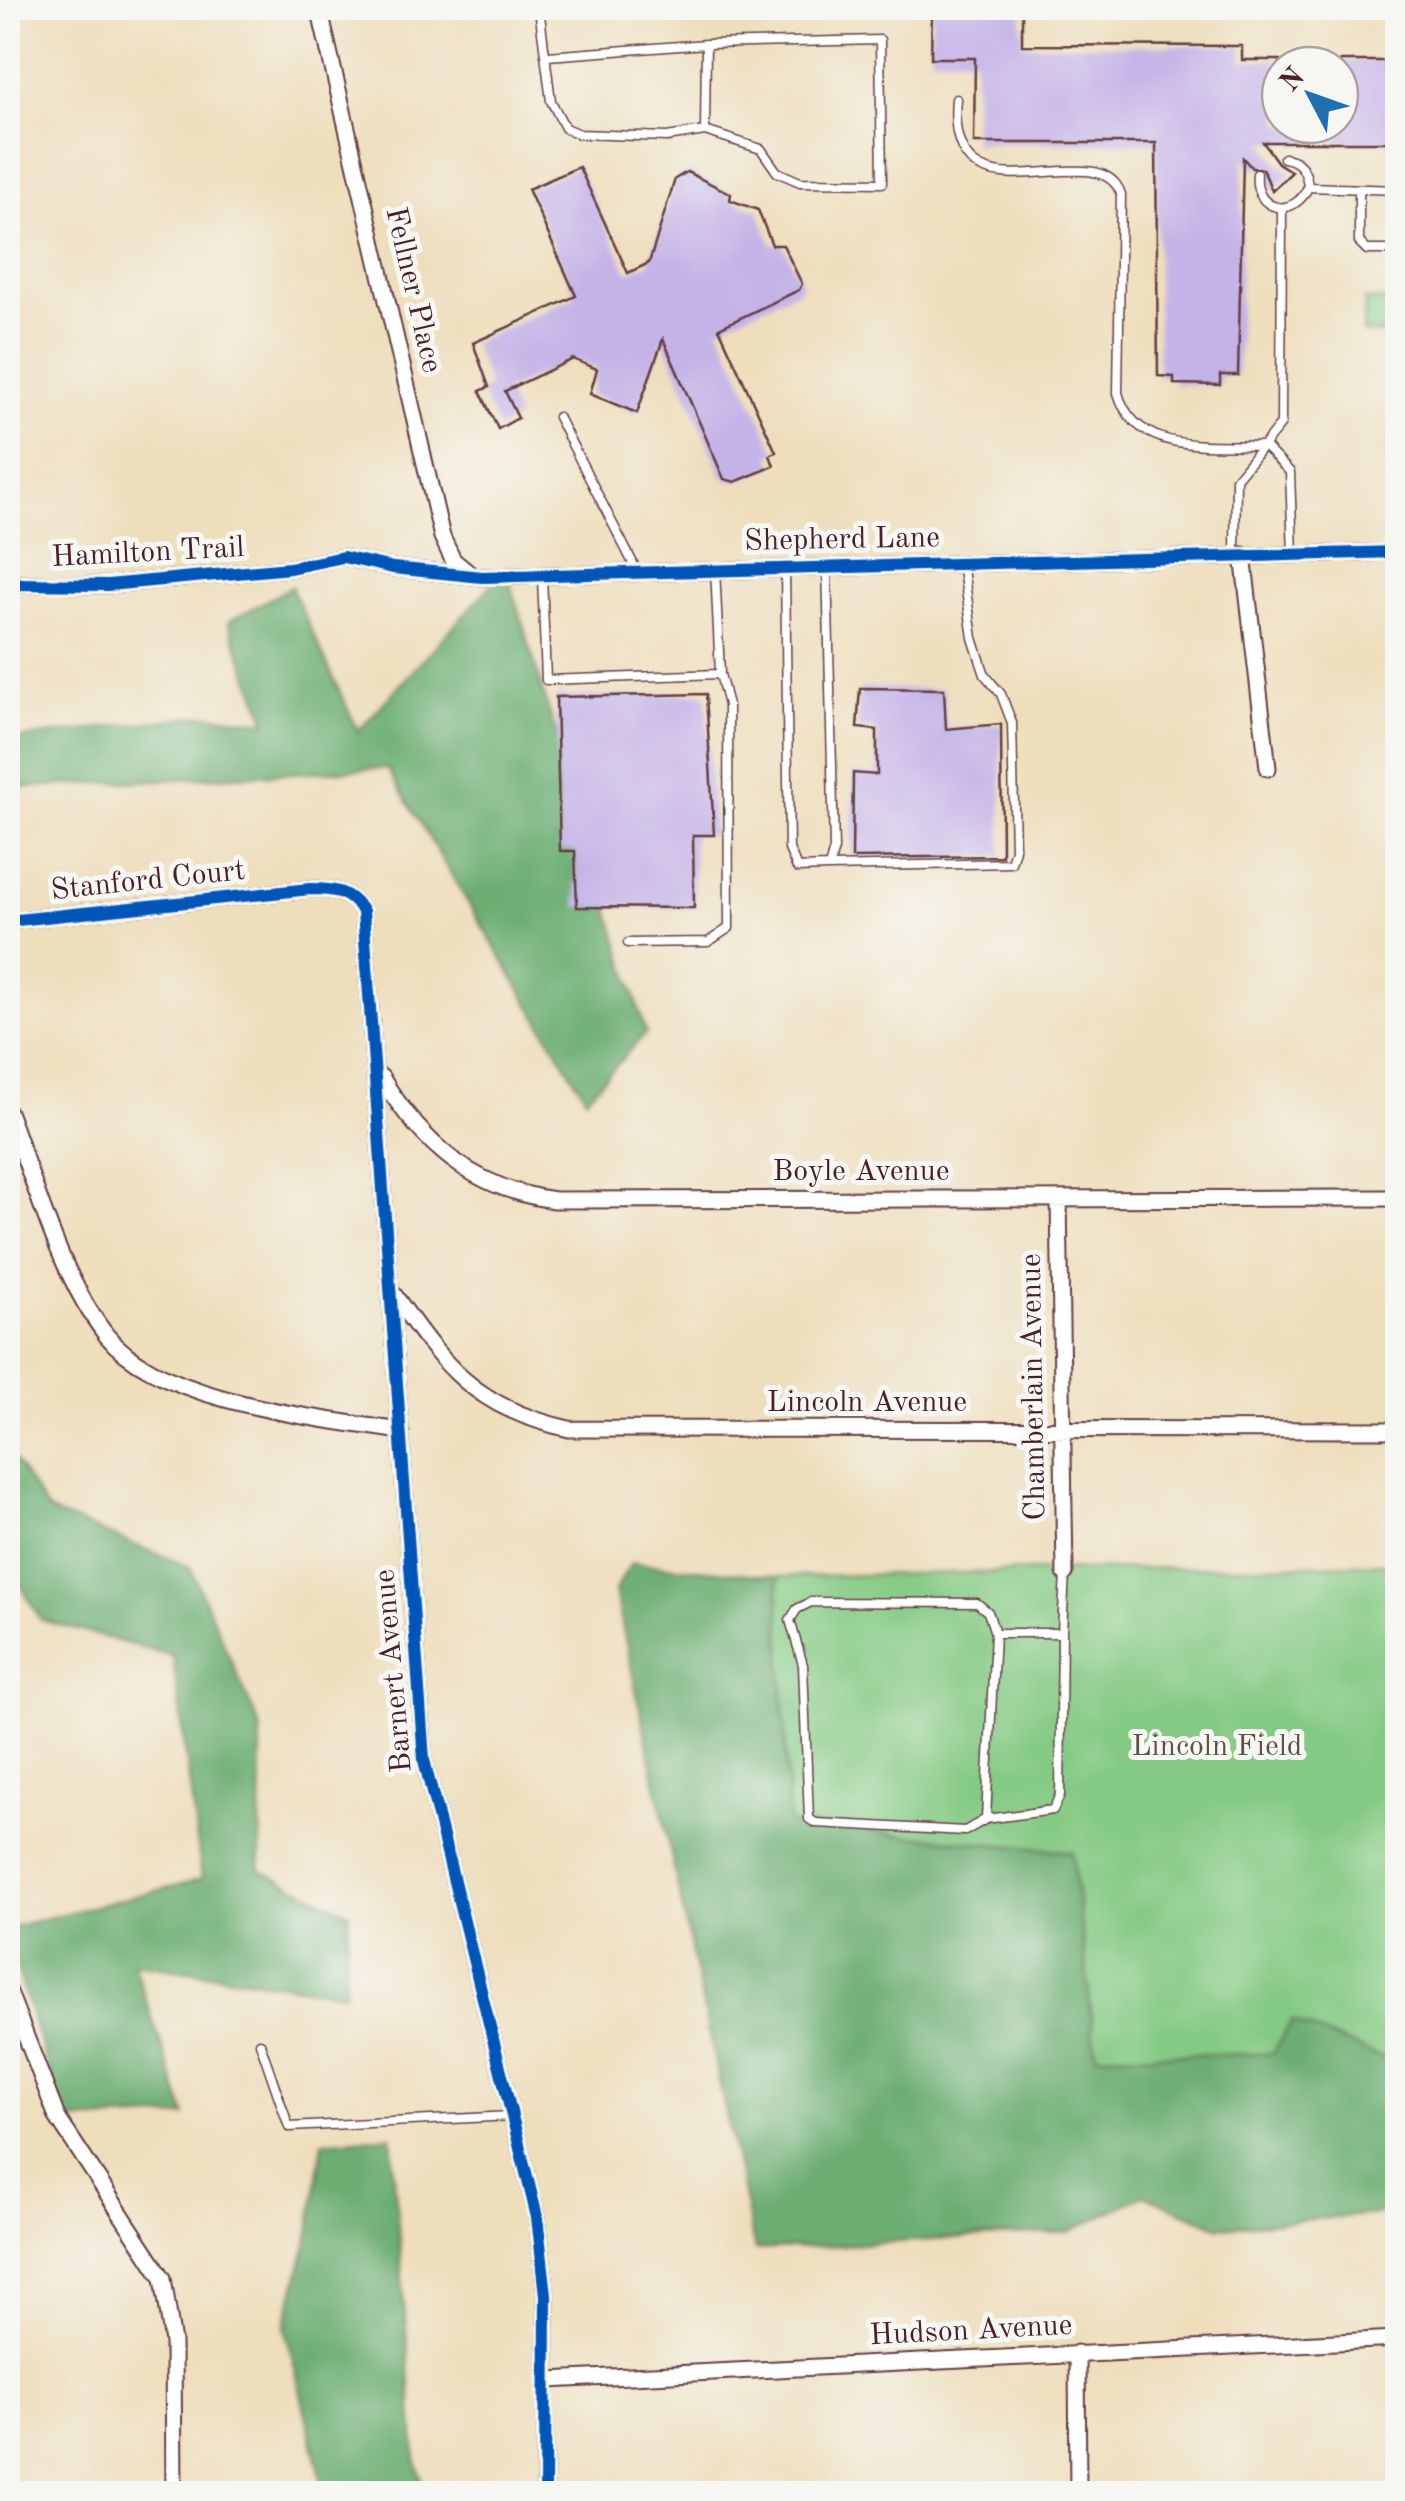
<svg xmlns="http://www.w3.org/2000/svg" width="1405" height="2501" font-family="'Old Standard TT',serif">
<style>
.green{fill:#85ca84;stroke:#687458;stroke-width:2.5}
.forest{fill:#6cae72;stroke:#5b664e;stroke-width:2.5}
.building{fill:#c4b3e7}
.lines{fill:none;stroke-linecap:round;stroke-linejoin:round}
.service-casing{stroke:#633c41;stroke-width:11}
.minor-casing{stroke:#633c41;stroke-width:19}
.service{stroke:#fff;stroke-width:8}
.minor{stroke:#fff;stroke-width:15}
.cycleway-casing{stroke:#f6f6f2;stroke-width:19}
.cycleway{stroke:#0057b8;stroke-width:12}
.labels{text-anchor:middle;dominant-baseline:central;stroke-width:10;stroke-linejoin:round;paint-order:stroke}
.street-label{font-size:30px;fill:#4a1f2b;stroke:#f6f6f2}
.park-label{font-size:30px;fill:#5c5246;stroke:#f6f6f2}
</style>
<rect width="100%" height="100%" fill="#f6f6f2"/>
<filter id="ink" filterUnits="userSpaceOnUse"><feTurbulence type="fractalNoise" baseFrequency=".01" numOctaves="2"/><feDisplacementMap in="SourceGraphic" scale="20" xChannelSelector="R" yChannelSelector="G"/><feConvolveMatrix kernelMatrix="1 2 1 2 8 2 1 2 1" color-interpolation-filters="sRGB"/></filter>
<filter id="wash" filterUnits="userSpaceOnUse"><feTurbulence type="fractalNoise" baseFrequency=".0048" numOctaves="4" result="noise"/><feDisplacementMap in="SourceGraphic" scale="40" xChannelSelector="R" yChannelSelector="G"/><feGaussianBlur stdDeviation="2.25" result="paint"/><feColorMatrix in="noise" values="0 0 0 0 0 0 0 0 0 0 0 0 0 0 0 0 0 1.4 0 .05"/><feComposite in="paint" operator="in"/></filter>
<g filter="url(#wash)">
<rect width="100%" height="100%" fill="#eedebc"/>
<path class="green" d="M1365,300L1397,301V334L1363,333Z
M1397,1563V2086L1273,2054L1096,2055L1072,1852L789,1824L778,1577Z"/>
<path class="forest" d="M506,569L646,1033L586,1098L387,768L8,788V740L205,715L267,722L228,622L291,587L358,731Z
M8,1450L48,1511L190,1567L261,1729L260,1870L349,1913L344,1993L133,1963L186,2116L64,2121L8,1940V1928L202,1879L173,1656L41,1620L8,1564Z
M631,1563L778,1577L789,1824L1072,1852L1096,2055L1273,2054L1292,2021L1397,2064V2212L1220,2227L1144,2195L1069,2232L755,2250L615,1591Z
M391,2136L416,2459L425,2493H325L285,2327L310,2233L323,2142Z"/>
<g id="blocks">
<path class="building" d="M932,8H1022V45L1242,46V60H1280V125H1340V61H1398V142H1263L1278,163L1292,172L1272,191L1263,169L1252,168L1243,158L1238,375H1220V385L1174,384V377L1158,376L1156,143H974L975,58H931Z
M579,167L628,273L649,263L675,179L687,172L731,194L730,200L758,210L772,245H783L802,284L799,290L719,328L776,452L770,455L774,466L735,482L724,479L663,339L637,413L590,394L597,369L573,359L505,391L518,418L498,429L480,391L489,387L473,343L576,296L528,189Z
M860,688L944,689L946,729L1001,724L1002,856L852,858L853,773L877,775V730L857,728Z
M706,694L714,835H693L694,908L577,907L575,851H560L556,697Z"/>
</g>
</g>
<g filter="url(#ink)">
<use href="#blocks" fill-opacity="0" stroke="#633c41" stroke-width="2.5"/>
<g class="lines">
<g class="service-casing">
<path id="service" d="M539,8L551,101L565,128L579,134L667,137L705,131L761,149L777,172L800,182L882,183L880,40L706,44L705,131
M548,56L706,44
M956,99C944,237 1098,128 1121,194L1118,393C1136,456 1211,443 1264,446L1290,472L1293,555
M1257,174C1253,211 1294,220 1308,187C1307,171 1300,160 1284,158
M1308,187L1398,190
M1359,189V242L1367,250H1398
M558,417L638,573
M1235,555L1236,479L1281,424L1282,209
M785,570L789,849L797,868L829,867L834,849L827,565
M542,575L546,680L720,674L715,568
M829,867L1011,863L1015,849L1012,723L1001,694L985,675L973,638L962,562
M628,943L708,942L729,928L728,705L720,674
M1062,1633L1060,1795L1053,1810L986,1819L995,1633H1062L1065,1573
M986,1819L965,1831L816,1823L809,1819L803,1665L790,1620L797,1609L811,1602L977,1603L988,1612L995,1633
M260,2043L289,2127L512,2116"/>
</g>
<g class="minor-casing">
<path id="minor" d="M319,8L442,537L453,560L470,574
M1243,555L1268,768
M8,584L108,585L290,568L343,557L393,568L482,577L1398,552
M8,921L310,889C335,889 348,891 363,911L424,1760L537,2217L546,2295L545,2494
M381,1077C423,1145 473,1189 554,1200L1398,1198
M8,1112C35,1182 60,1277 107,1336C162,1403 318,1418 401,1431
M1059,1199L1065,1573
M392,1292C444,1367 476,1408 569,1429L1398,1430
M8,1990L57,2117L163,2278L173,2343L174,2494
M1077,2353L1078,2494
M548,2380L1398,2339"/>
</g>
<use href="#service" class="service"/>
<use href="#minor" class="minor"/>
<g class="cycleway-casing">
<path id="cycleway" d="M8,584L108,585L290,568L343,557L393,568L482,577L1398,552
M8,921L310,889C335,889 348,891 363,911L424,1760L537,2217L546,2295L545,2494"/>
</g>
<use href="#cycleway" class="cycleway"/>
</g>
</g>
<g class="labels">
<g class="street-label">
<text transform="translate(413 290) rotate(77)">Fellner Place</text>
<text transform="translate(842 540) rotate(-1)">Shepherd Lane</text>
<text transform="translate(148 553) rotate(-3)">Hamilton Trail</text>
<text transform="translate(148 881) rotate(-6)">Stanford Court</text>
<text x="861" y="1172">Boyle Avenue</text>
<text transform="translate(1034 1387) rotate(-91)">Chamberlain Avenue</text>
<text x="867" y="1403">Lincoln Avenue</text>
<text transform="translate(394 1671) rotate(-95)">Barnert Avenue</text>
<text transform="translate(971 2331) rotate(-3)">Hudson Avenue</text>
</g>
<g class="park-label">
<text x="1217" y="1747">Lincoln Field</text>
</g>
</g>
<rect width="1405" height="2501" fill="none" stroke="#f6f6f2" stroke-width="40"/>
<g transform="translate(1310 95) rotate(311)"><circle r="48" fill="#f6f6f2" stroke="#b1a0a2" stroke-width="2.5"/>
<path d="M0-8L18 38L0 25L-18 38Z" fill="#1f6fb2"/>
<text y="-15" font-size="28" font-weight="bold" text-anchor="middle" fill="#4a1f2b">N</text>
</g>
</svg>
